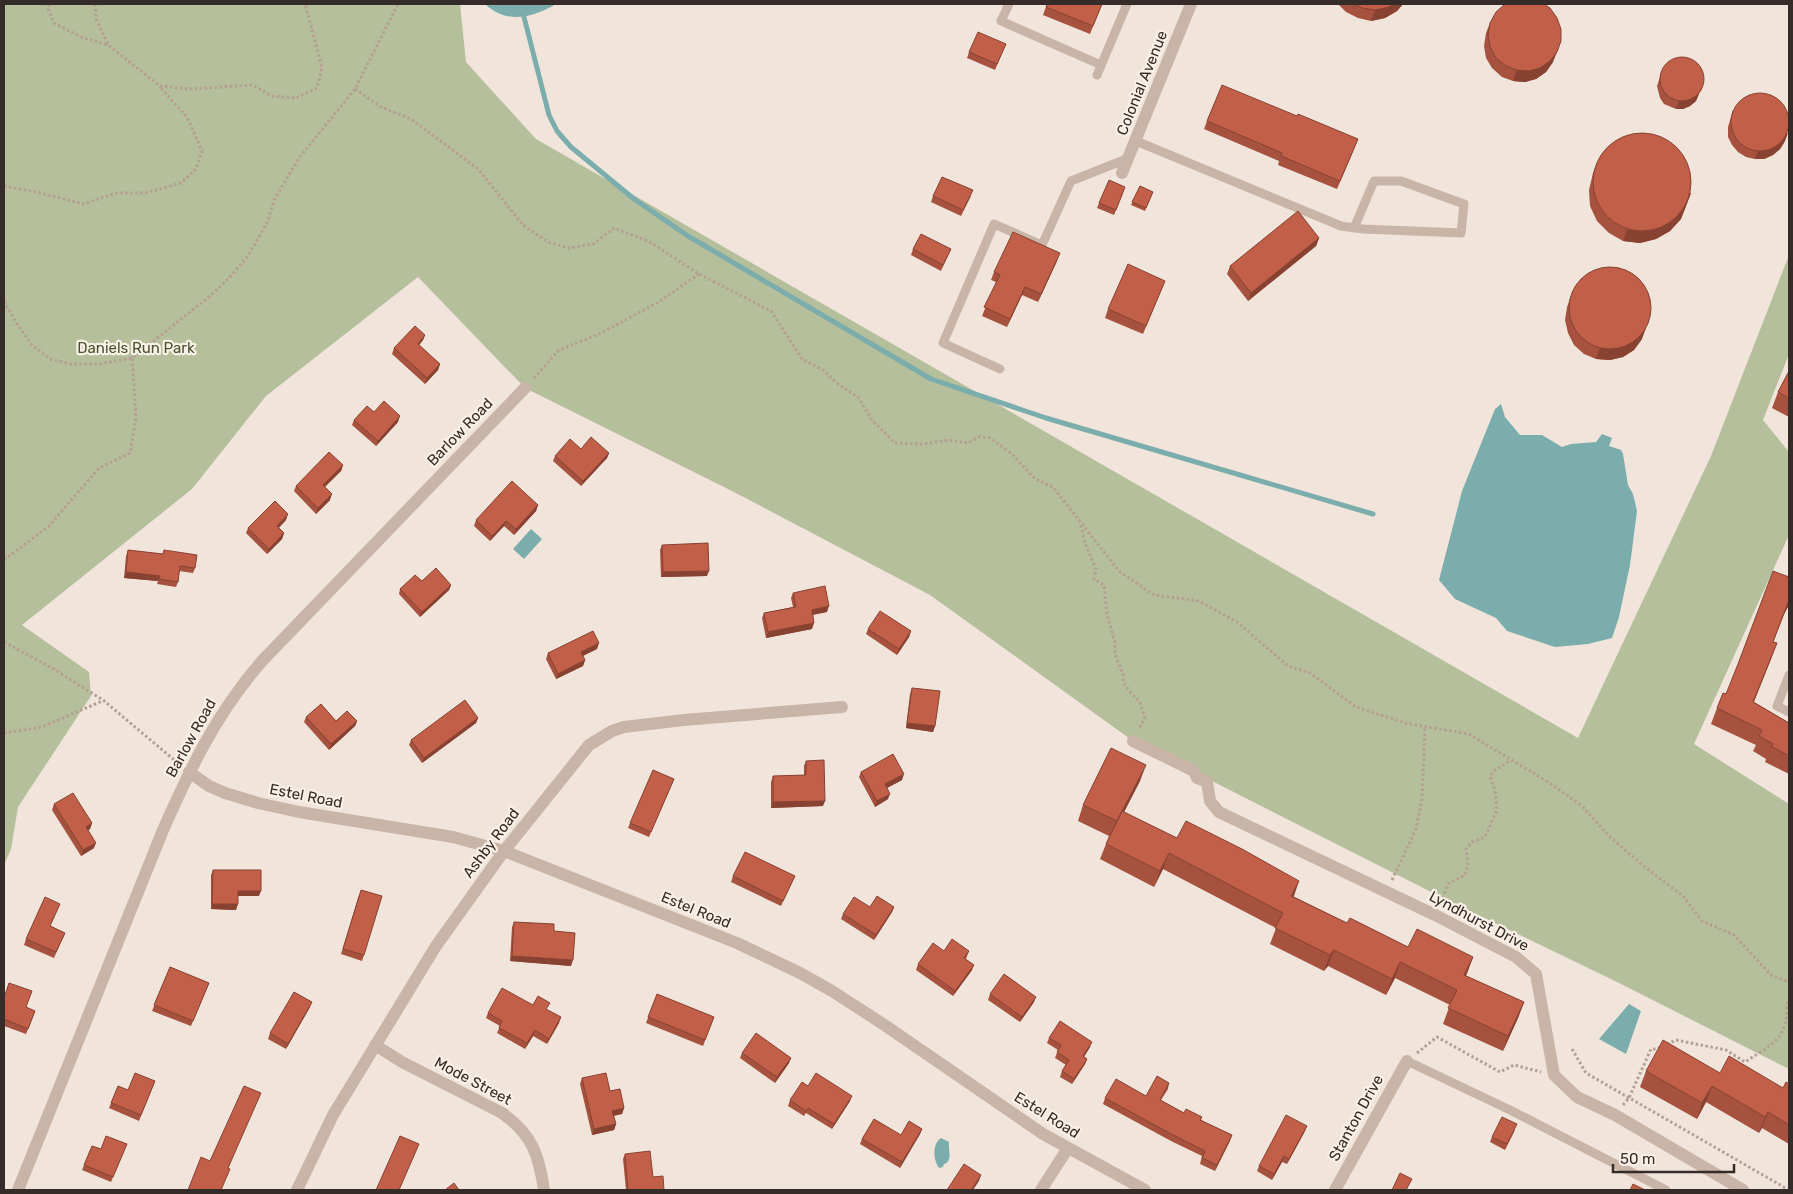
<svg xmlns="http://www.w3.org/2000/svg" width="1793" height="1194" font-family="Rubik,sans-serif">
<style>
.green{fill:#b5bf9c}
.water{fill:#7badac}
.lines{fill:none;stroke-linecap:round;stroke-linejoin:round}
.stream{stroke:#7badac;stroke-width:5}
.path{stroke:#b49f92;stroke-width:3;stroke-dasharray:2.5 2.5;stroke-linecap:butt}
.lane{stroke:#c8b5a8;stroke-width:9}
.street{stroke:#c8b5a8;stroke-width:12}
.wall{fill:#a6523e}
.shaded-wall{fill:#874232}
.building{fill:#c15f48;stroke:#874232}
.labels{text-anchor:middle;dominant-baseline:central;stroke-width:4.5;stroke-linejoin:round;paint-order:stroke}
.street-label{font-size:15px;fill:#352b28;stroke:#f9f0e7}
.park-label{font-size:15px;fill:#47532c;stroke:#f9f0e7}
</style>
<rect width="100%" height="100%" fill="#f1e5db"/>
<path class="green" d="M4,4H460L466,62L536,139L1578,738L1711,456L1789,255V354L1763,420L1789,452V535L1694,744L1789,804V1069L1617,982L1443,898L1133,741L930,595L732,491L525,388L418,277L266,396L192,489L22,625L89,672L91,696L18,807L11,849L4,865Z"/>
<path class="water" d="M485,4H554L553,6C529,18 507,24 485,4Z
M1501,404L1505,417L1520,435H1542L1562,447L1571,444L1596,442L1602,434L1612,438L1609,446L1621,450L1623,454L1628,485L1633,494L1637,511L1630,565L1619,617L1612,638L1588,644L1555,647L1507,631L1496,618L1455,599L1439,580L1462,491L1495,409Z
M531,529L542,539L524,559L513,549Z
M1629,1004L1641,1011L1626,1054L1599,1039Z
M941,1138L949,1142C948,1150 953,1161 944,1164L943,1167L939,1168C933,1160 932,1144 941,1138Z"/>
<g class="lines">
<path class="stream" d="M524,17L549,115L557,131L571,147L634,199L688,236L931,379L1046,418L1373,514"/>
<path class="path" d="M49,4L48,9L54,23L81,37L108,45L160,86L190,89L252,85L272,96L296,98L317,88L322,67L305,4
M95,4L96,19L108,44
M355,89L381,107L411,119L478,169L523,225L548,242L569,248L593,244L614,228L650,242L699,274L771,311L802,359L823,370L839,385L858,397L872,420L895,443L923,444L948,440L968,443L979,437L990,438L1012,454L1035,479L1053,487L1119,571L1154,595L1199,601L1237,622L1288,666L1310,673L1356,707L1405,723L1469,734L1548,782L1582,806L1608,835L1641,864L1683,896L1702,921L1734,935L1771,975L1789,982
M4,186L41,193L83,204L116,193H146L181,183L196,169L202,151L187,117L160,87
M4,301L15,321L31,344L50,359L71,364H99L132,358L210,296L229,278L248,256L268,221L274,200L299,158L355,89L398,4
M534,378L559,350L599,334L657,303L699,274
M1081,525L1085,543L1096,569L1094,579L1104,585L1107,614L1115,643V654L1124,677L1123,682L1131,693L1140,702L1145,718L1139,729
M4,560L49,526L99,468L130,453L136,418L132,358
M4,642L52,668L103,700L179,764
M4,733L42,727L102,701
M1392,880L1416,829L1422,799L1425,726
M1441,903L1448,884L1465,875L1468,864L1466,849L1472,842L1485,837L1497,810L1495,790L1490,776L1494,771L1511,760
M1572,1049L1586,1073L1789,1190
M1417,1053L1437,1037L1500,1072L1514,1065L1541,1072
M1623,1105L1629,1098L1651,1049H1657L1676,1040L1726,1050L1745,1062C1761,1051 1779,1044 1785,1025C1788,1017 1785,1008 1789,1001"/>
<path class="lane" d="M1009,4L1001,21L1101,65
M1097,75L1127,4
M1136,141L1341,226L1363,229L1461,233L1464,204L1401,181H1374L1354,228
M1000,369L943,343L994,224L1042,245L1071,181L1129,158
M1789,675L1777,706L1789,712
M1407,1061L1510,1110L1666,1190"/>
<path class="street" d="M1122,173L1191,4
M1133,741L1194,771L1197,778L1207,782L1210,801L1219,812L1437,916L1516,957L1536,974L1554,1075L1577,1097L1615,1115L1743,1190
M189,772L209,786L225,793L258,803L299,812L453,837L504,851L737,943L800,973L832,991L883,1024L1043,1134L1145,1190
M375,1045L402,1062L502,1113C532,1134 539,1155 544,1190
M18,1190L163,830C191,767 216,714 262,661L525,388
M297,1190L333,1115L436,946L504,851L589,745L612,731L624,727L684,720L842,707
M1041,1190L1068,1148
M1335,1190L1407,1061"/>
</g>
<path class="wall" d="M1047,4H1102L1090,34L1043,15Z
M1338,4H1403L1397,11L1385,18L1371,21L1358,18L1346,12Z
M1490,23L1553,62L1546,72L1536,79L1525,82L1513,81L1502,77L1492,68L1486,58L1484,46L1486,33Z
M1006,44L995,70L967,58L969,52Z
M1662,71L1699,94L1696,101L1690,106L1683,109H1676L1664,104L1660,98L1657,86Z
M1733,110L1785,141L1780,149L1773,155L1764,159H1755L1746,157L1738,152L1732,145L1728,137V127Z
M1207,121L1355,147L1337,189L1278,165L1279,161L1204,129Z
M1597,163L1691,193L1681,219L1670,231L1656,239L1640,243L1623,241L1609,233L1597,221L1590,206L1589,190L1593,173Z
M1140,186L1153,192L1145,211L1131,205Z
M1123,193L1114,215L1097,208L1099,203Z
M933,196H971L961,216L931,202Z
M1319,238L1316,246L1248,301L1227,274L1230,266Z
M913,249H951L941,271L911,255Z
M1057,261L1038,302L1022,295L1007,327L982,316L996,282L991,280L994,272Z
M1165,281L1143,334L1105,318L1108,309Z
M1571,296L1642,339L1634,350L1623,357L1610,360L1596,359L1584,354L1574,345L1568,333L1565,320L1567,307Z
M425,335L423,340L419,345L440,364L438,370L425,384L392,354L394,348Z
M1789,371V417L1772,408L1778,392Z
M374,412L398,422L376,446L352,425L354,420Z
M581,449L609,453L607,458L581,486L553,461L555,456Z
M343,465L341,471L325,487L330,500L316,514L294,491L296,486Z
M538,505L536,511L514,535L504,526L490,541L474,526L476,520Z
M286,520L279,528L284,533L282,539L267,554L246,533L248,528Z
M662,545L707,576L661,577L660,550Z
M128,550L163,554L164,550L195,568L193,573L179,571L178,582L176,587L157,584L158,581L124,578L126,556Z
M1789,577V605L1784,614L1773,642L1771,659L1754,702L1789,723V774L1765,762L1766,759L1753,751L1756,745L1711,724L1717,708L1726,694Z
M422,581L451,585L449,590L420,617L399,594L400,589Z
M793,593L827,612L813,615L812,629L766,638L762,618L764,613L793,607L791,598Z
M868,629L911,631L909,637L897,655L866,634Z
M597,649L582,656L585,660L583,666L556,679L546,659L548,653Z
M912,688L935,726L933,732L906,728L910,694Z
M306,717L336,721H357L355,726L329,750L304,722Z
M478,718L476,723L422,763L409,745L411,740Z
M806,761L823,806L771,808V782L773,776L804,775V766Z
M861,772L902,780L887,788L888,799L875,807L859,777Z
M674,779L649,837L628,828L630,823Z
M1140,781L1124,812L1347,923L1408,947L1473,957L1466,976L1524,1002L1518,1018L1503,1051L1443,1024L1450,1005L1395,978L1386,995L1328,966L1324,971L1270,944L1276,928L1163,869L1154,887L1100,859L1106,844L1109,836L1078,821L1083,805Z
M54,804L92,823L90,829L88,830L94,848L81,856L52,810Z
M213,870L259,896H238L236,910L211,909V875Z
M733,876H795L781,906L731,882Z
M359,895L364,955L362,961L341,954Z
M870,907H894L892,912L874,940L841,919L843,914Z
M514,922L554,931L571,966L510,961L512,927Z
M51,926L65,933L54,958L24,945L26,939Z
M944,951H969L966,959L972,970L953,996L916,970L918,964Z
M170,967L209,983L191,1026L152,1011Z
M657,994L714,1017L703,1046L646,1023Z
M990,994L1034,1002L1020,1022L988,1000Z
M4,998L35,1011L26,1034L4,1026Z
M533,1005L547,1010L559,1023L547,1044L533,1036L525,1049L497,1033L500,1026L486,1018L488,1013Z
M310,1007L286,1049L268,1039L270,1033Z
M1049,1038L1090,1047L1084,1057L1087,1059L1085,1064L1072,1084L1060,1077L1062,1071L1066,1065L1055,1058L1058,1050L1047,1043Z
M742,1053L789,1063L775,1083L740,1058Z
M1646,1071L1720,1073L1783,1088L1789,1084V1144L1762,1128L1759,1133L1706,1102L1697,1119L1640,1087Z
M582,1078L624,1108L622,1114L614,1116L616,1124L614,1130L592,1135L580,1084Z
M155,1081L139,1121L109,1108L118,1086L128,1090Z
M1169,1083L1168,1089L1161,1100L1184,1113L1202,1117L1201,1120L1232,1135L1215,1171L1200,1164L1202,1156L1171,1141L1103,1104L1105,1098L1146,1096Z
M808,1086L850,1101L832,1129L806,1113L804,1116L788,1106L790,1100Z
M922,1129L920,1134L900,1168L860,1144L862,1139L901,1135Z
M1515,1130L1505,1150L1490,1142L1492,1137Z
M1305,1131L1287,1164L1282,1162L1272,1180L1257,1171L1259,1166Z
M127,1144L111,1182L82,1170L92,1146L101,1149Z
M625,1154L664,1190H626L623,1159Z"/>
<path class="shaded-wall" d="M1395,4H1403L1397,11L1385,18L1371,21L1375,10Z
M1557,52L1553,62L1546,72L1536,79L1525,82L1513,81L1517,70Z
M1702,86L1696,101L1690,106L1683,109H1676L1679,101Z
M1788,133L1785,141L1780,149L1773,155L1764,159H1755L1758,151Z
M1691,193L1681,219L1670,231L1656,239L1640,243L1623,241L1627,230Z
M1319,238L1316,246L1248,301L1251,293Z
M1060,253L1057,261L1038,302L1041,294Z
M1025,287L1022,295L1007,327L1010,319Z
M1646,328L1642,339L1634,350L1623,357L1610,360L1596,359L1600,348Z
M425,335L423,340L416,349L418,344Z
M440,364L438,370L425,384L427,378Z
M400,416L398,422L376,446L378,441Z
M609,453L607,458L581,486L583,481Z
M343,465L341,471L321,490L323,485Z
M332,494L330,500L316,514L318,508Z
M538,505L536,511L514,535L516,529Z
M288,514L286,520L275,531L277,526Z
M506,521L504,526L490,541L492,536Z
M284,533L282,539L267,554L269,549Z
M709,571L707,576L661,577L663,572Z
M126,572L160,576L158,581L124,578Z
M451,585L449,590L420,617L422,612Z
M1789,600V605L1784,614L1767,657Z
M829,606L827,612L810,615L812,610Z
M814,623L812,629L766,638L768,632Z
M911,631L909,637L897,655L899,649Z
M599,643L597,649L579,658L581,652Z
M1777,643L1771,659L1747,717L1753,702Z
M585,660L583,666L556,679L558,674Z
M478,718L476,723L422,763L424,758Z
M357,721L355,726L329,750L331,744Z
M907,723L935,726L933,732L906,728Z
M1146,765L1140,781L1111,837L1117,821Z
M904,774L902,780L883,790L885,784Z
M890,794L888,799L875,807L877,801Z
M825,801L823,806L771,808L773,802Z
M92,823L90,829L84,833L86,827Z
M96,843L94,848L81,856L83,850Z
M1169,853L1163,869L1154,887L1160,871Z
M1299,881L1294,896L1286,912L1291,896Z
M238,891H261L259,896H236Z
M212,904H238L236,910L211,909Z
M894,907L892,912L874,940L876,935Z
M1334,950L1328,966L1324,971L1330,955Z
M512,956L573,960L571,966L510,961Z
M1473,957L1467,973L1458,990L1464,975Z
M1400,962L1395,978L1386,995L1392,979Z
M974,965L972,970L953,996L955,991Z
M1036,997L1034,1002L1020,1022L1022,1017Z
M312,1002L310,1007L286,1049L288,1044Z
M1524,1002L1518,1018L1503,1051L1508,1036Z
M561,1017L559,1023L547,1044L549,1039Z
M535,1030L533,1036L525,1049L527,1043Z
M1092,1042L1090,1047L1081,1061L1083,1056Z
M791,1058L789,1063L775,1083L777,1077Z
M1087,1059L1085,1064L1072,1084L1074,1079Z
M1712,1086L1706,1102L1697,1119L1702,1103Z
M852,1096L850,1101L832,1129L834,1124Z
M624,1108L622,1114L610,1116L612,1111Z
M1768,1112L1762,1128L1759,1133L1765,1117Z
M616,1124L614,1130L592,1135L594,1129Z
M1307,1126L1305,1131L1287,1164L1289,1159Z
M922,1129L920,1134L900,1168L902,1162Z
M1232,1135L1230,1141L1215,1171L1217,1165Z
M1284,1156L1282,1162L1272,1180L1274,1174Z
M981,1175L979,1181L973,1190H971Z"/>
<path class="building" d="M1047,4H1102L1093,26L1046,7Z
M1354,4H1395L1389,7L1375,10L1362,8Z
M1505,4H1544L1550,8L1557,18L1561,29V41L1557,52L1550,61L1540,68L1529,71L1517,70L1506,66L1496,58L1490,47L1488,35L1490,23L1496,12Z
M978,32L1006,44L997,64L969,52Z
M1660 79a22 22 0 1 1 44 0a22 22 0 1 1-44 0Z
M1222,85L1297,116L1298,114L1358,139L1340,181L1281,156L1282,153L1207,121Z
M1731 122a29 29 0 1 1 58 0a29 29 0 1 1-58 0Z
M1593 182a49 49 0 1 1 98 0a49 49 0 1 1-98 0Z
M942,177L973,190L963,210L933,196Z
M1109,180L1125,187L1116,210L1099,203Z
M1140,186L1153,192L1146,208L1132,202Z
M1298,211L1319,238L1251,293L1230,266Z
M1013,232L1060,253L1041,294L1025,287L1010,319L984,307L1000,275L994,272Z
M921,234L951,249L943,265L913,249Z
M1128,264L1165,281L1146,326L1108,309Z
M1569 308a41 41 0 1 1 82 0a41 41 0 1 1-82 0Z
M415,326L425,335L418,344L440,364L427,378L394,348Z
M1789,371V398L1778,392Z
M384,401L400,416L378,441L354,420L367,406L374,412Z
M591,437L609,453L583,481L555,456L570,439L581,449Z
M329,452L343,465L323,485L332,494L318,508L296,486Z
M512,481L538,505L516,529L506,521L492,536L476,520Z
M275,501L288,514L277,526L284,533L269,549L248,528Z
M708,543L709,571L663,572L662,545Z
M128,550L163,554L164,550L197,555L195,568L180,566L178,582L159,579L160,576L126,572Z
M436,568L451,585L422,612L400,589L415,575L422,581Z
M1773,571L1789,577V600L1773,642L1777,643L1753,702L1789,723V756L1771,746L1773,744L1759,736L1762,730L1717,708L1723,693L1726,694L1738,664Z
M825,586L829,606L812,610L814,623L768,632L764,613L796,607L793,593Z
M880,611L911,631L899,649L868,629Z
M593,631L599,643L581,652L585,660L558,674L548,653Z
M912,688L940,691L935,726L907,723Z
M465,700L478,718L424,758L411,740Z
M321,704L336,721L347,711L357,721L331,744L306,717Z
M1111,748L1146,765L1117,821L1083,805Z
M893,754L904,774L885,784L890,794L877,801L861,772Z
M824,760L825,801L773,802V776L806,775V761Z
M653,770L674,779L651,832L630,823Z
M73,793L92,823L86,827L96,843L83,850L54,804Z
M1122,811L1177,838L1186,821L1242,849L1299,881L1291,896L1347,923L1350,918L1408,947L1417,929L1473,957L1464,975L1524,1002L1508,1036L1448,1008L1457,990L1400,962L1392,979L1334,950L1330,955L1275,928L1283,913L1169,853L1160,871L1106,844Z
M745,852L795,876L783,901L733,876Z
M213,870H261V891H238V904H212Z
M361,890L382,896L364,955L343,949Z
M877,896L894,907L876,935L843,914L854,897L870,907Z
M45,897L60,904L50,926L65,933L56,952L26,939Z
M514,922L554,924V931L575,933L573,960L512,956Z
M952,939L969,951L964,958L974,965L955,991L918,964L933,943L944,951Z
M170,967L209,983L193,1021L154,1005Z
M1004,974L1036,997L1022,1017L990,994Z
M9,983L32,991L26,1007L35,1011L28,1029L4,1019V998Z
M502,988L533,1005L538,996L550,1003L546,1009L561,1017L549,1039L535,1030L527,1043L499,1028L502,1021L488,1013Z
M294,992L312,1002L288,1044L270,1033Z
M657,994L714,1017L705,1040L648,1017Z
M1060,1021L1092,1042L1083,1056L1087,1059L1074,1079L1062,1071L1069,1060L1057,1052L1061,1045L1049,1038Z
M756,1033L791,1058L777,1077L742,1053Z
M1663,1040L1720,1073L1729,1056L1783,1088L1786,1082L1789,1084V1125L1768,1112L1765,1117L1712,1086L1702,1103L1646,1071Z
M135,1073L155,1081L141,1115L111,1103L118,1086L128,1090Z
M606,1073L610,1091L620,1089L624,1108L612,1111L616,1124L594,1129L582,1078Z
M816,1073L852,1096L834,1124L808,1108L806,1111L790,1100L802,1082L808,1086Z
M1157,1076L1169,1083L1160,1100L1184,1113L1186,1109L1202,1117L1200,1120L1232,1135L1217,1165L1202,1158L1205,1151L1173,1135L1105,1098L1116,1079L1146,1096Z
M244,1086L261,1093L228,1168L230,1169L221,1190H188L201,1157L210,1161Z
M1286,1115L1307,1126L1289,1159L1284,1156L1274,1174L1259,1166Z
M1502,1117L1517,1124L1507,1144L1492,1137Z
M874,1119L901,1135L909,1121L922,1129L902,1162L862,1139Z
M106,1136L127,1144L113,1177L84,1165L92,1146L101,1149Z
M400,1136L419,1144L399,1190H376Z
M650,1151L653,1177L663,1176L664,1190H628L625,1154Z
M964,1164L981,1175L971,1190H947Z
M1400,1173L1412,1179L1406,1190H1392Z
M454,1183L459,1190H445Z
M1633,1184L1645,1190H1630Z"/>
<g class="labels">
<g class="street-label">
<text transform="translate(1142 83) rotate(-68)">Colonial Avenue</text>
<text transform="translate(460 432) rotate(-46)">Barlow Road</text>
<text transform="translate(191 738) rotate(-61)">Barlow Road</text>
<text transform="translate(306 796) rotate(11)">Estel Road</text>
<text transform="translate(491 843) rotate(-53)">Ashby Road</text>
<text transform="translate(696 910) rotate(22)">Estel Road</text>
<text transform="translate(1479 921) rotate(28)">Lyndhurst Drive</text>
<text transform="translate(473 1081) rotate(28)">Mode Street</text>
<text transform="translate(1047 1115) rotate(32)">Estel Road</text>
<text transform="translate(1356 1118) rotate(-61)">Stanton Drive</text>
</g>
<g class="park-label">
<text x="136" y="348">Daniels Run Park</text>
</g>
</g>
<rect width="1793" height="1194" fill="none" stroke="#352b28" stroke-width="10"/>
<path d="M1613 1164v8h121v-8" fill="none" stroke="#352b28" stroke-width="2.5"/>
<text x="1620" y="1164" font-size="15" fill="#352b28" stroke="#f9f0e7" stroke-width="4" paint-order="stroke">50 m</text>
</svg>
